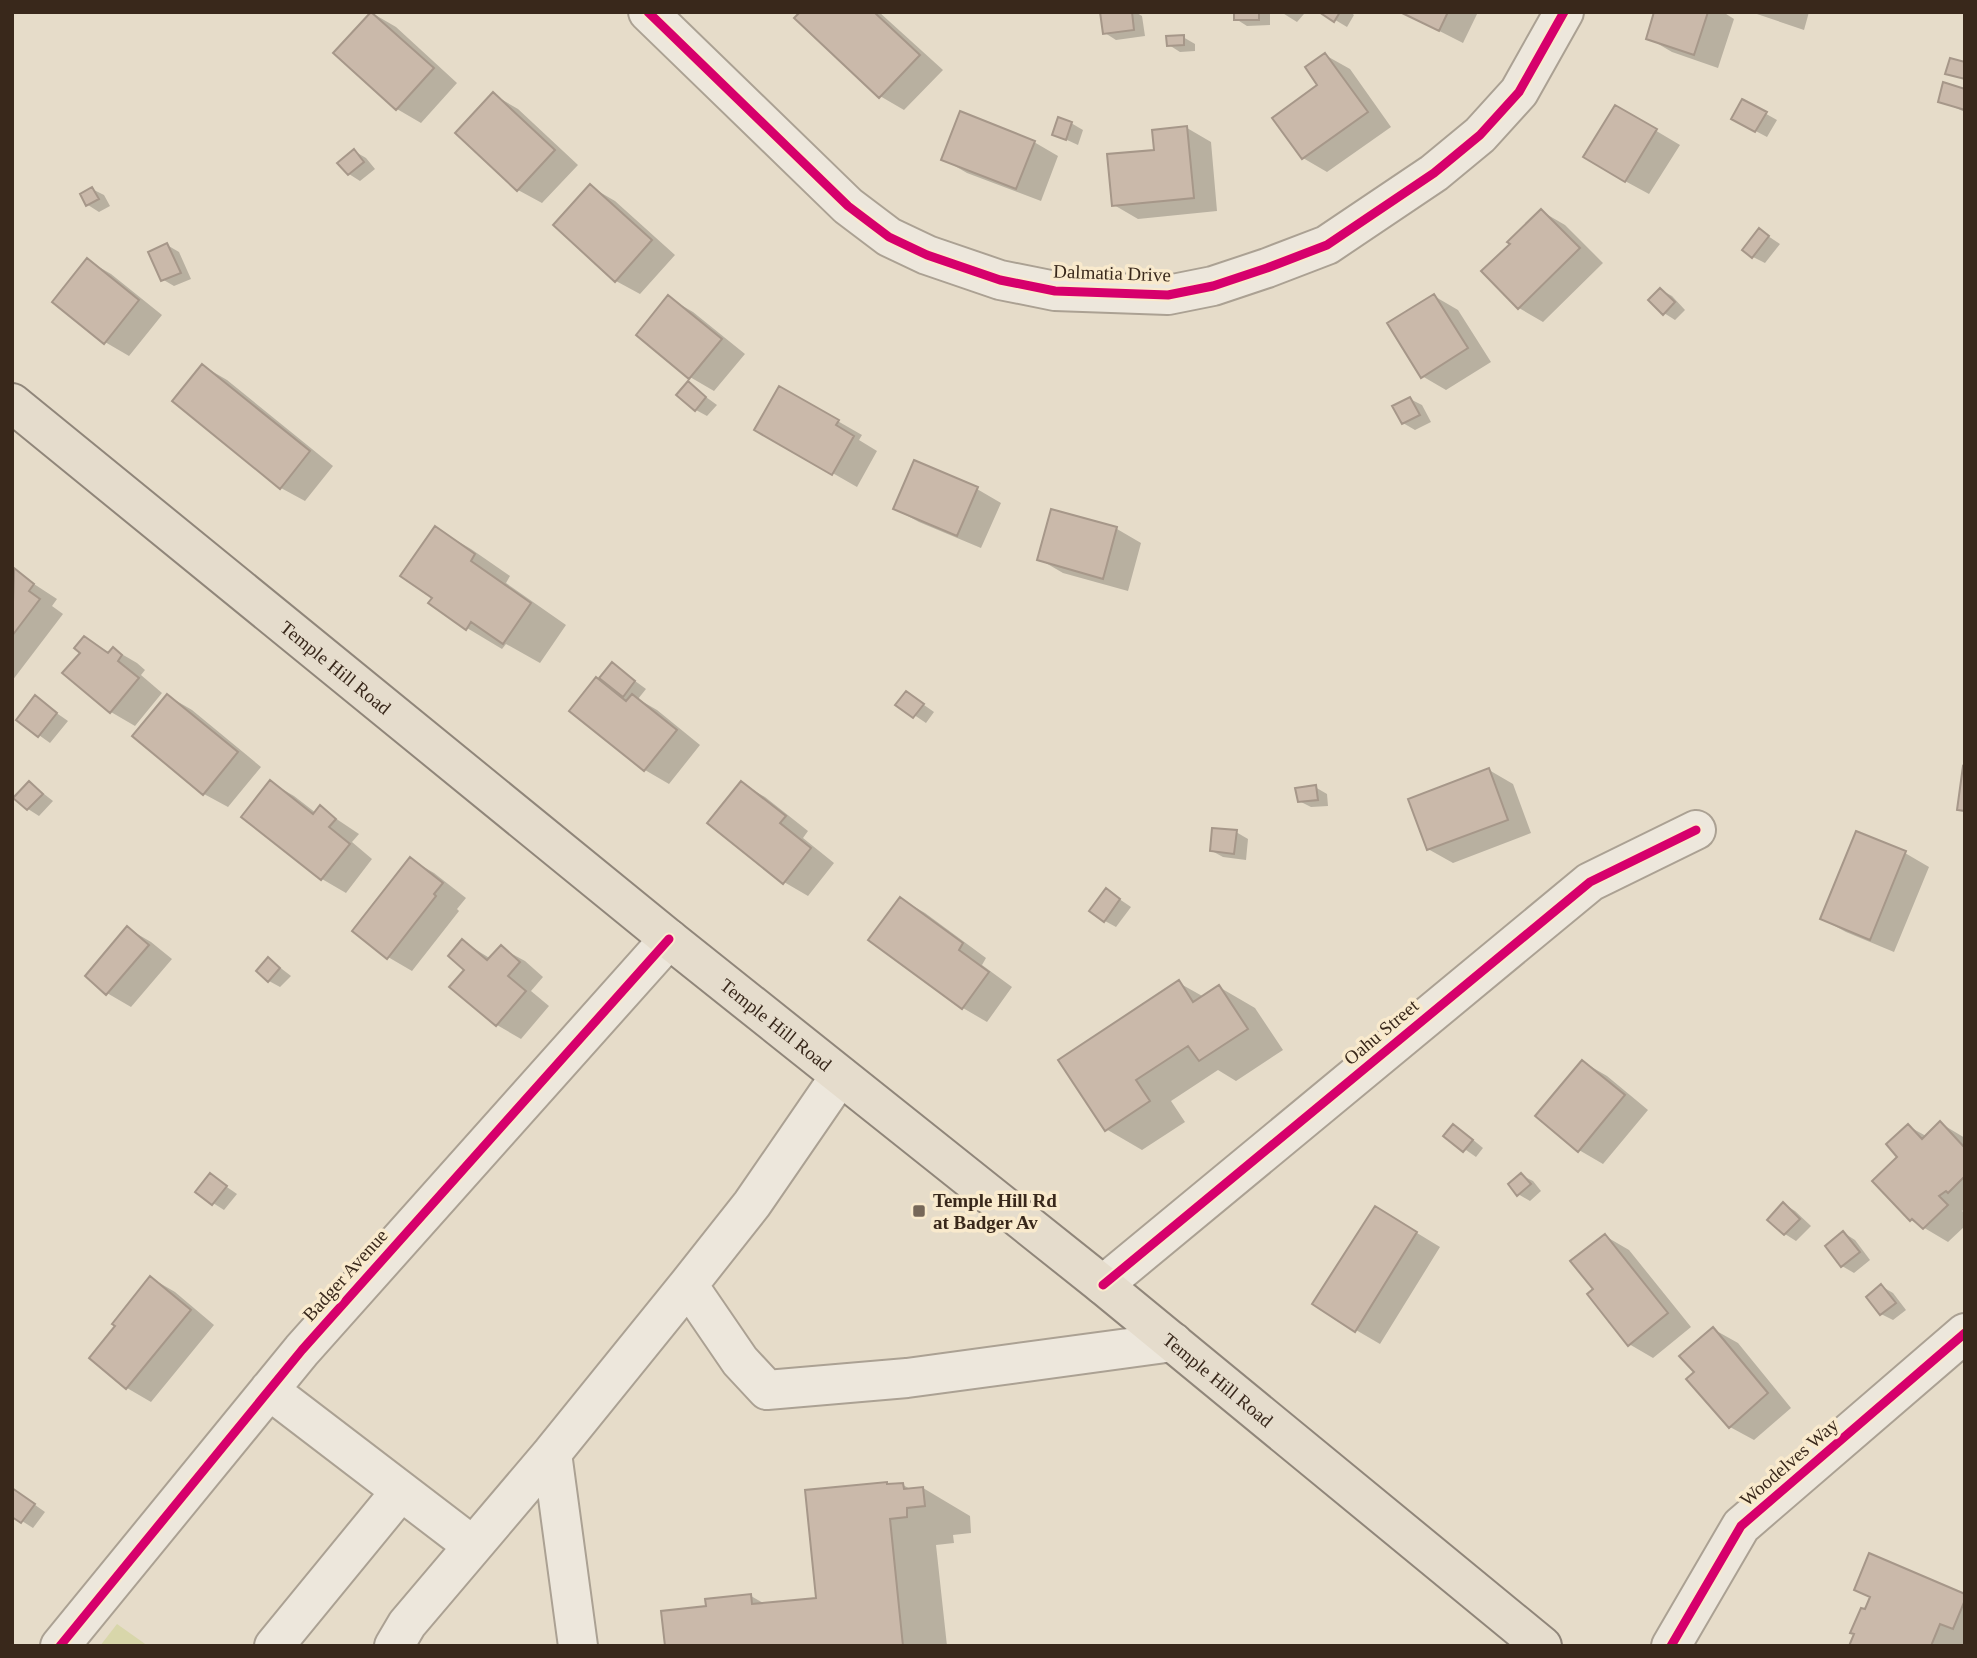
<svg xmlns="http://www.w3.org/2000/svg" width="1977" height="1658" font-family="'Times New Roman',serif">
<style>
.green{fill:#d8d6aa}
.shadow{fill:#0003}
.building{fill:#cab9aa;stroke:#a69789;stroke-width:2}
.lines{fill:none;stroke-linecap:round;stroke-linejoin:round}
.minor-casing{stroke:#aba193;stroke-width:42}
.major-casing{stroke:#90867a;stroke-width:42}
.minor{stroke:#ede7dc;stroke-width:38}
.major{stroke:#e5dccc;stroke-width:38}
.cycleway-casing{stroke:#f9eacd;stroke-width:13}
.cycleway{stroke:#d6006c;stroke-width:9}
.poi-dot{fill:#766758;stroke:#f9eacd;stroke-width:2.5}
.labels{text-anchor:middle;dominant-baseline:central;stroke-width:7;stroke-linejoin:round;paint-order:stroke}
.street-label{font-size:19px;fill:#39281b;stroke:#f9eacd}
.poi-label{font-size:19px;font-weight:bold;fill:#39281b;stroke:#f9eacd;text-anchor:start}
</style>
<rect width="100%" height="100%" fill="#e6dcc9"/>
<path class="green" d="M117,1624L148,1646H100Z"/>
<path class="shadow" d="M802,12H879L943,70L904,110L880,96Z
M1110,12H1135L1142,16L1145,36L1116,40L1105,33Z
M1236,12H1270V25L1247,26L1236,19Z
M1281,12H1302L1304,14L1297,22Z
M1322,12H1350L1354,15L1347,27Z
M1402,12H1478L1463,43Z
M1656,12H1723L1734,19L1718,68L1672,52L1648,38Z
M1751,12H1809L1804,30Z
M372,13L396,27L457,83L421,123L397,109Z
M1183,37L1195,44V51L1180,52L1169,45Z
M1325,55L1350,69L1391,127L1327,172L1303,158L1274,118L1320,86Z
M1965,91V112L1940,101Z
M494,95L518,109L578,165L542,203L518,190Z
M1743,101L1777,120L1767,137L1733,119Z
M1616,107L1680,145L1649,194L1625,181Z
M1071,123L1083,130L1078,145L1054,134Z
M1187,128L1211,142L1217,211L1138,219L1114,205L1156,151Z
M1034,142L1058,156L1041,201L967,173L943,159Z
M354,151L366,158L375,169L360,181L349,174Z
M591,187L615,201L675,255L640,294L616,281Z
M92,189L104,195L110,206L99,212L88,205Z
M1541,211L1565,225L1603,263L1543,322L1519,308L1512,244Z
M1759,230L1780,244L1765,263L1753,257Z
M167,245L179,252L191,279L174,286L162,279Z
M87,260L111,274L162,315L129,356L105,342Z
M1661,290L1672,296L1685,310L1675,320L1664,313Z
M1434,296L1458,310L1491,362L1446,390L1422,376Z
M669,298L693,312L745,354L714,391L690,377Z
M203,366L227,380L333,466L305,501L281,488L174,401Z
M688,384L717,405L707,416L696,410Z
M780,388L862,435L859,440L877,451L857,487L756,429Z
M1410,399L1422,405L1431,422L1415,430L1403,423Z
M977,489L1001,503L981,548L919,522L895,509Z
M1052,511L1117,529L1141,543L1128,591L1063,573L1039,559Z
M435,528L471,549L510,576L506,583L566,625L540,663L506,644L502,649L467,628L434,597Z
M14,571L57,599L52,606L63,614L12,681Z
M84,638L110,653L113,649L137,663L145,670L141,675L162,693L135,726L111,712L65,673L82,653Z
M612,664L646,689L638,699L657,710L700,745L669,784L645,770L597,679L609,686Z
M907,693L934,712L926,723L898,704Z
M168,696L192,710L261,767L228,807L204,794Z
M35,698L68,721L50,743L18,720Z
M1489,770L1513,784L1531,833L1453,863L1428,849Z
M270,782L294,796L316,813L320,808L359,834L352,842L372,859L346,893L322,879Z
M30,783L53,801L39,816L28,809Z
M741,783L765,797L808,831L803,838L834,863L808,896L784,882Z
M1315,787L1327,794L1328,806L1311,807L1299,801Z
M1236,832L1248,839L1246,860L1223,857L1212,851Z
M1905,853L1929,867L1894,952L1846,932L1822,919Z
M410,859L434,873L466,898L457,909L459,911L412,971L388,957Z
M1106,890L1131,907L1116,927L1105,921Z
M901,899L925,913L986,958L982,965L1012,987L987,1022L963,1008Z
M127,928L151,942L172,959L131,1007L107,993Z
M462,941L491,959L501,948L525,961L543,977L531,991L549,1006L521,1039L497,1025L467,969Z
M269,959L291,976L280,987L269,981Z
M1179,983L1204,997L1219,987L1255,1008L1283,1050L1236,1081L1218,1070L1171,1101L1185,1122L1142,1150L1106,1129Z
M1583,1062L1607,1076L1648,1110L1603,1164L1579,1150Z
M1940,1123L1965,1138V1209L1962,1211L1965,1213V1226L1948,1242L1911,1220L1875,1181L1900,1157L1908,1126L1926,1136Z
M1465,1133L1483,1148L1476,1157L1446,1136Z
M1521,1175L1533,1181L1541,1191L1530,1201L1518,1194Z
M211,1176L237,1194L224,1210L213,1203Z
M1784,1204L1795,1211L1811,1226L1796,1241L1785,1234Z
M1399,1222L1440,1247L1380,1344L1356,1330Z
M1844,1233L1855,1240L1870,1260L1854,1273L1842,1266Z
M1605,1236L1629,1250L1691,1327L1653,1358L1629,1344L1595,1290Z
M151,1278L175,1292L214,1325L151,1402L127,1388L117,1326Z
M1881,1286L1893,1293L1906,1310L1893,1320L1881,1314Z
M1713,1329L1738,1343L1791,1408L1754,1440L1730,1427L1696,1373Z
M887,1483L891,1486L903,1485L912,1490L923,1488L970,1516L971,1533L953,1535L954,1543L936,1545L947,1646H667L708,1607L751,1596L765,1604L818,1599Z
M17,1492L45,1512L33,1528L22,1521Z
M1856,1590L1965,1595V1646H1851L1871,1598Z"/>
<path class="building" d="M371,12L434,68L396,110L333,53Z
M800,12H874L920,55L879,98L794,18Z
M1100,12H1132L1134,30L1103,34Z
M1234,12H1259V20H1234Z
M1319,12H1340L1334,22Z
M1400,12H1448L1439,31Z
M1654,12H1708L1694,55L1646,39Z
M1184,35V45L1167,46L1166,36Z
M1325,53L1368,112L1302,159L1272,118L1317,85L1305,67Z
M1950,58L1965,62V79L1945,74Z
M1943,82L1965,89V110L1938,102Z
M493,92L555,150L517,191L455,133Z
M1742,99L1767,112L1755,132L1731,119Z
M1615,105L1657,129L1625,182L1583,157Z
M960,111L1035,141L1016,189L941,160Z
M1058,117L1072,122L1066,140L1052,135Z
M1187,126L1194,198L1112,206L1107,154L1154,150L1152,130Z
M354,149L364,162L348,175L337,163Z
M590,184L652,240L615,282L553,225Z
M92,187L99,199L86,206L80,194Z
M1541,209L1580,248L1518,309L1481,271L1510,244L1507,242Z
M1759,228L1769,236L1752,258L1742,250Z
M167,243L181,273L161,281L148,252Z
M87,258L139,300L104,344L52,302Z
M1660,288L1675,302L1663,315L1648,300Z
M1434,294L1468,348L1421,378L1387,323Z
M668,295L722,339L689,379L636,335Z
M202,364L310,451L280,489L172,401Z
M688,381L706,397L695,411L676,395Z
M779,386L839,420L836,425L854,436L832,475L754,430Z
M1410,397L1420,415L1402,424L1392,406Z
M914,460L978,487L957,536L893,509Z
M1051,509L1117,527L1103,579L1037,560Z
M435,526L475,554L471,561L531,603L503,644L471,622L466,630L428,603L432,598L400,576Z
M14,568L34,584L29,591L40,599L12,636Z
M84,636L108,653L113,647L122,655L118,661L139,678L110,713L62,673L80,653L74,648Z
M612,662L635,681L623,697L599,678Z
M596,677L626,701L632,694L677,730L644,771L569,711Z
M906,691L924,704L913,718L895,705Z
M167,694L238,752L203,795L132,736Z
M35,695L57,713L38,737L16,720Z
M1963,766L1965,767V811L1957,810Z
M1489,768L1508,820L1427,850L1408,799Z
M270,780L313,814L320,805L336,819L329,827L350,844L321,880L241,817Z
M29,781L43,794L27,810L13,798Z
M741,781L786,816L780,823L811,848L783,884L707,823Z
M1316,785L1318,800L1298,802L1295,788Z
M1212,828L1237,830L1234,854L1210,851Z
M1856,831L1906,851L1870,940L1820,919Z
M410,857L443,883L434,894L436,896L387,959L352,931Z
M1106,888L1120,899L1104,922L1089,911Z
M900,897L963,943L959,950L989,972L962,1009L868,940Z
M127,926L149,945L106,995L85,976Z
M462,939L487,960L501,945L520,962L508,976L526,991L496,1026L449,987L464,970L448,956Z
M268,957L280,968L268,982L256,971Z
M1179,980L1193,1002L1219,985L1248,1029L1199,1061L1188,1046L1136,1080L1150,1101L1105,1131L1058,1060Z
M1582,1060L1625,1095L1578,1152L1535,1116Z
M1940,1121L1965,1148V1176L1948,1193L1946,1191L1939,1196L1948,1205L1923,1229L1912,1219L1910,1221L1872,1181L1897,1157L1886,1144L1908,1124L1922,1139Z
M1453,1124L1473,1140L1463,1152L1443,1136Z
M210,1173L227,1186L212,1205L195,1192Z
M1521,1173L1531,1184L1517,1196L1508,1184Z
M1783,1202L1800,1219L1784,1235L1767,1220Z
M1375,1206L1417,1232L1355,1332L1312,1304Z
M1843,1231L1860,1252L1841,1267L1825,1246Z
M1605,1234L1668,1313L1628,1346L1587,1294L1593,1289L1570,1261Z
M150,1276L191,1310L126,1389L89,1358L115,1326L112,1324Z
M1881,1284L1896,1303L1880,1315L1866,1297Z
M1713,1327L1768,1393L1729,1428L1686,1379L1694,1372L1679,1356Z
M887,1482V1484L903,1483L904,1489L923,1487L925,1506L907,1508V1517L890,1519L903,1646H665L661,1611L706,1606L705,1599L751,1594L752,1604L816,1598L805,1490Z
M12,1488L35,1504L21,1523L12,1517Z
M1869,1553L1965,1594V1600L1953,1629L1940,1624L1931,1646H1849L1854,1634L1850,1633L1861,1608L1865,1609L1870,1597L1854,1590Z"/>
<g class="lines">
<g class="minor-casing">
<path id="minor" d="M648,12L848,206L889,237L927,255L1000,280L1055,291L1168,295L1213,286L1267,268L1327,245L1434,173L1480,135L1519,92L1564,12
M688,1285L740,1361L767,1390L907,1378L1173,1342
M1103,1285L1590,882L1696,830
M269,1390L473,1546
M552,1453L578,1646
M60,1646L302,1350L669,939
M274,1646L401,1491
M394,1646L407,1624L552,1453L688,1285L752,1204L840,1076
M1671,1646L1741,1526L1965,1333"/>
</g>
<g class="major-casing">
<g id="major">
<path id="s1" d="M12,403L669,939L1103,1285L1542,1646"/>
</g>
</g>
<use href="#minor" class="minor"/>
<use href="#major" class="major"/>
<g class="cycleway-casing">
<path id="cycleway" d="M648,12L848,206L889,237L927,255L1000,280L1055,291L1168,295L1213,286L1267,268L1327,245L1434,173L1480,135L1519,92L1564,12
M1103,1285L1590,882L1696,830
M60,1646L302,1350L669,939
M1671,1646L1741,1526L1965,1333"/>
</g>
<use href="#cycleway" class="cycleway"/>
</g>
<rect class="poi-dot" x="912" y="1204" width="14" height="14" rx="3.5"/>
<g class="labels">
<g class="street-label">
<text transform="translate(1112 273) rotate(2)">Dalmatia Drive</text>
<text stroke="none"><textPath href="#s1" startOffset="418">Temple Hill Road</textPath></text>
<text stroke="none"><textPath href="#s1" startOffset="985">Temple Hill Road</textPath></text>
<text transform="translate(1381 1032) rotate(-40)">Oahu Street</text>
<text transform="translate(345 1275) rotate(-48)">Badger Avenue</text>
<text stroke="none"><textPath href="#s1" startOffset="1552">Temple Hill Road</textPath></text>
<text transform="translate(1789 1462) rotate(-41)">Woodelves Way</text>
</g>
<g class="poi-label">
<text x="933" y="1200">Temple Hill Rd<tspan x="933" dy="22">at Badger Av</tspan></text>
</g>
</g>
<rect width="1977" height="1658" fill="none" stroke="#39281b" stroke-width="28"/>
</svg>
